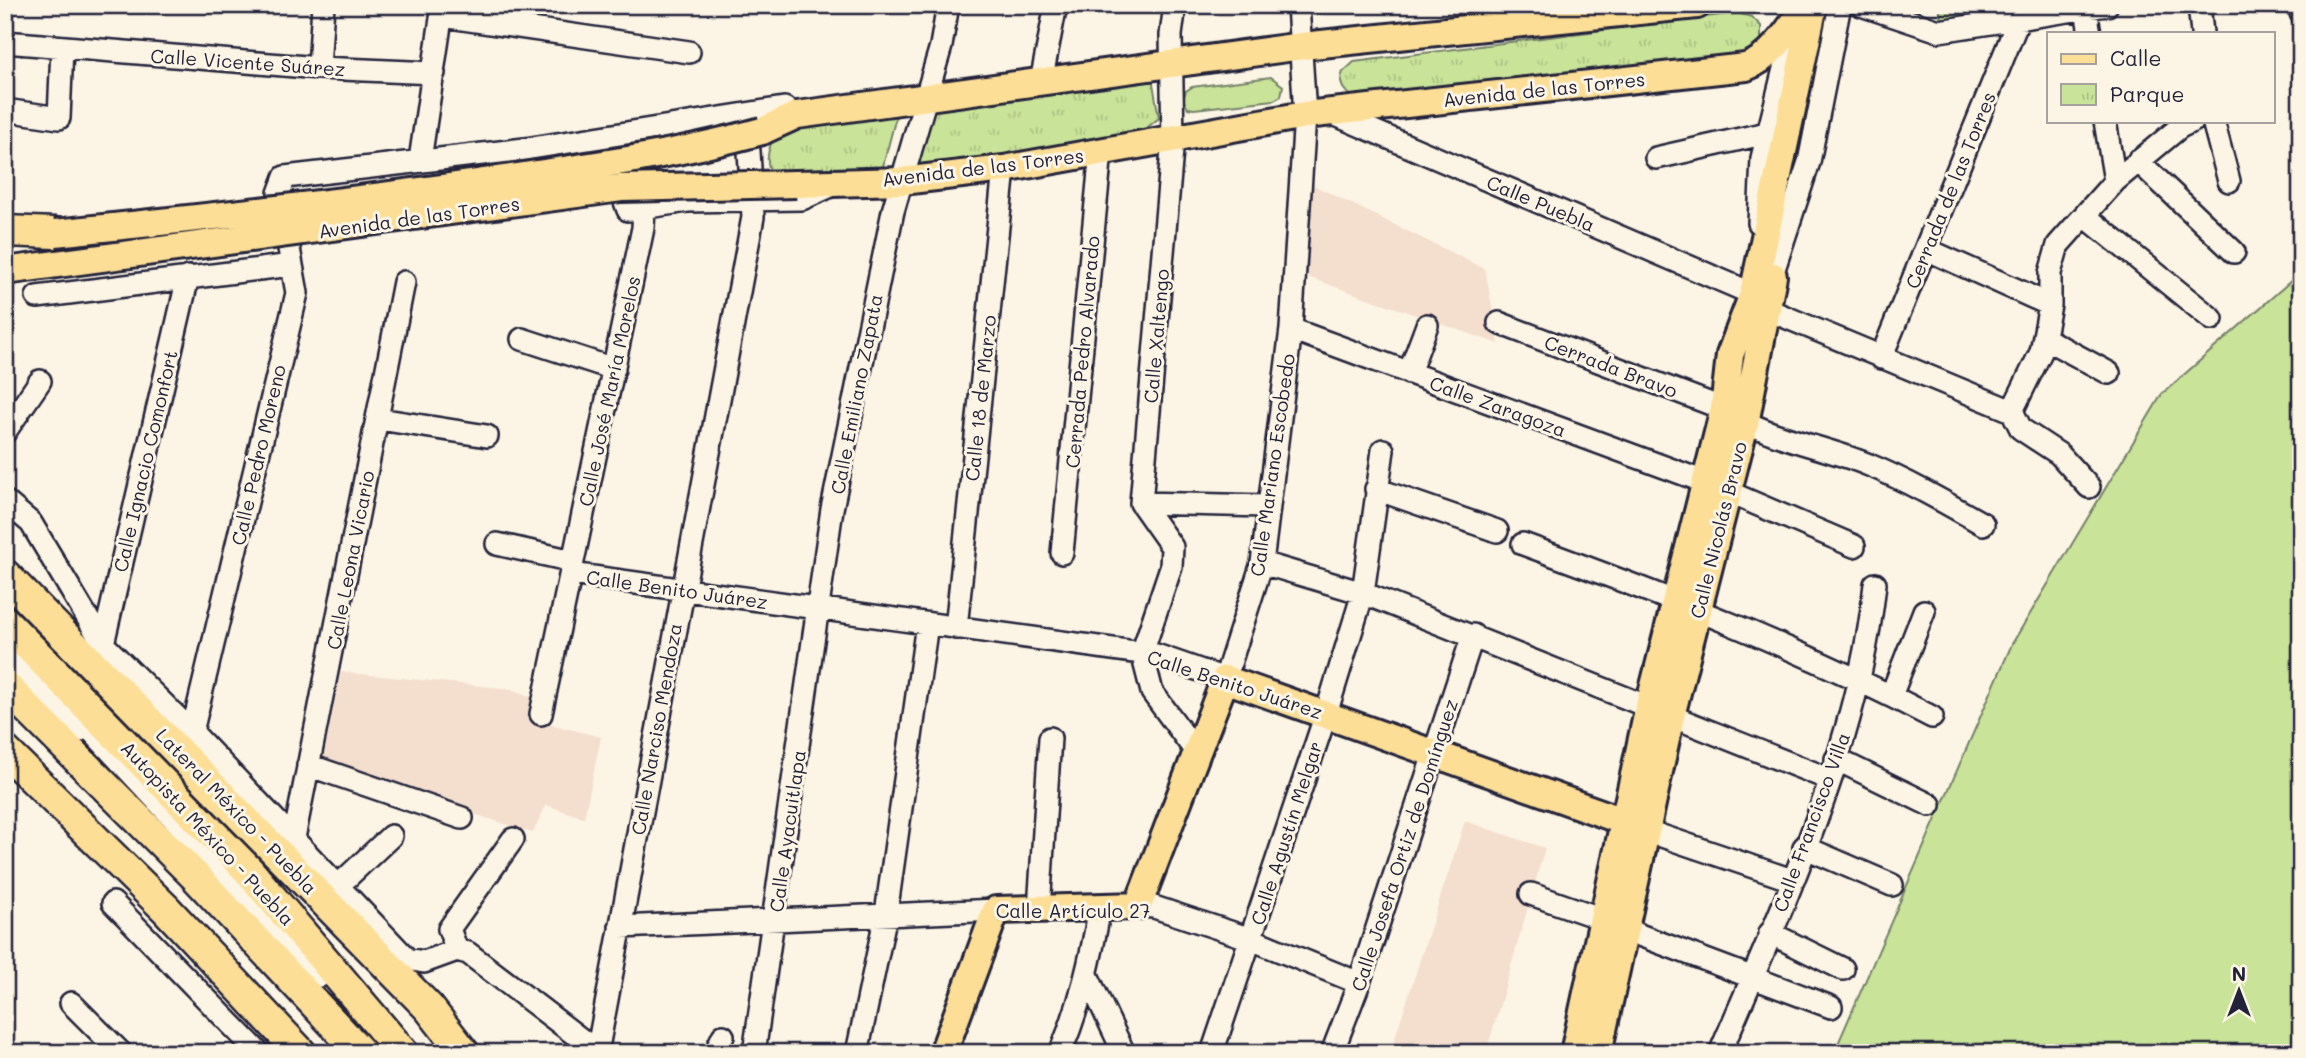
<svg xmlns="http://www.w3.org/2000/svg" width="2306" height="1058" font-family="Mali,sans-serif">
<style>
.built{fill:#f4dece}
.green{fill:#c9e399;stroke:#76826a;stroke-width:2}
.park{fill:url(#park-tufts);stroke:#76826a;stroke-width:2}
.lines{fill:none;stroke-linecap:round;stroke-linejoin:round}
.minor-casing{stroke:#22223b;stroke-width:26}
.major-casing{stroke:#22223b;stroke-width:32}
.highway-casing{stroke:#22223b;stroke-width:35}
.minor{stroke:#fcf5e5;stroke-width:21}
.major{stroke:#fdde96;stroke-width:26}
.highway{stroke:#fdde96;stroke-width:30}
.major-bridge-casing{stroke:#22223b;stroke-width:32;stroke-linecap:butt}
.major-bridge{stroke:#fdde96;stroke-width:26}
.labels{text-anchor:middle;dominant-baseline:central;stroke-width:6;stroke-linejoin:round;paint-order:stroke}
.street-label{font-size:19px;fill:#22223b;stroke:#fcf5e5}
</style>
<defs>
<pattern id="park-tufts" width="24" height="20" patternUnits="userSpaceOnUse" patternTransform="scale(1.75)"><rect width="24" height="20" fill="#c9e399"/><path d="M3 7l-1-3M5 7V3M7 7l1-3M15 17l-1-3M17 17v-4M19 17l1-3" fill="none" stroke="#acc285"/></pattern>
</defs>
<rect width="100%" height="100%" fill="#fcf5e5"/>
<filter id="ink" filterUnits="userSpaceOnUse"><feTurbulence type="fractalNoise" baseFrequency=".0143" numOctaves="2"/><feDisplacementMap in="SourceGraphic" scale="14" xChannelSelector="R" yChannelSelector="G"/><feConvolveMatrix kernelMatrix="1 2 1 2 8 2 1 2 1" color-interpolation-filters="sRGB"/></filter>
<g filter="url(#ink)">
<path class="built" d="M1311,184L1485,269L1499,344L1310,278L1301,262Z
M341,672L511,689L532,697L527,718L601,737L584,818L546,805L533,833L322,765Z
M1465,821L1545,848L1486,1053H1390Z"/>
<path class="green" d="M1939,5H2029L1941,19Z
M1271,77L1283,86L1281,96L1274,100L1194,109L1188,108L1183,100L1186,91L1192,87Z
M2301,272V1053H1834L2012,644L2162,394Z"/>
<path class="park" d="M1737,13L1752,17L1761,26V45L1750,55L1354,97C1343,92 1338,83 1343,72L1354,62Z
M1151,72L1159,118L1134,138L914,169L937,102Z
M898,109L882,170L774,178C763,162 768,145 779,130Z"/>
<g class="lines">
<g class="minor-casing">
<path id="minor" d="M1175,5L1171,35L1173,139L1141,503L1172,547L1171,567L1142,653L1152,692L1197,753
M1861,5L1939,31L2107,5
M2085,5L2090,33
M2199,5L2202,33
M2299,5L2301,13
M442,16L689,52
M5,42L319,68L434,73
M319,68L323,5
M1041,82L1056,5
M5,110L59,118L62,48
M1329,112L1753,294L1766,309L2012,411L2021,429L2059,454L2089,487
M2105,121L2115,181
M2213,121L2229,181
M1656,158L1767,133
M420,160L443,5
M2138,161L2234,252
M615,174L628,210L688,201L802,199L831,186
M2085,216L2212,319
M1759,223L1762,158L1795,24
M1926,249L2050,305
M1774,269L1809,162L1840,5
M37,297L292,265
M1499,323L1724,409C1767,439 1821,445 1869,465C1908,481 1946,503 1983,524
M1291,329L1705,482L1854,546
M2044,338L2109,373
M522,339L614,369
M1881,358L2018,21
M1409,373L1427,325
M2012,411L2041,352L2050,305V273L2058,245L2115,181L2180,127L2193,121
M379,419L487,436
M5,432L40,381
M1376,489L1497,531
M5,501L31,523L103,644L192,732L407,959L424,962L457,950
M1141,503L1267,506
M497,544L573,561
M1523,544C1663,595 1800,648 1932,717
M1062,553L1101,151
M1262,563L1363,593L1829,779
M571,574L1156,655L1225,679L1262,563L1291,329L1305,115L1298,5
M956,628L1004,169
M103,644L188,277
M5,650L79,731
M1891,696L1924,611
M75,713L320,976
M541,714L643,228L644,207
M192,732L297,293L279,193L285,177L525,149L784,108L797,115
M1836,759L1930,805
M308,765L462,818
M1647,831L1792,880
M294,838L404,282
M1804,847L1892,885
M338,886L391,836
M1531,894L1603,919
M113,903L259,1053
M1138,906L1154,907L1251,939L1359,983
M1039,909L1050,738
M620,927L996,910
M1626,930L1831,1007
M1770,933L1843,969
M457,950L468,953L599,1053
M457,950L449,929L513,839
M1088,977L1124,1053
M71,1003L121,1053
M597,1053L753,217L747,119
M715,1053L723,1036
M754,1053L832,509L893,211L941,46L948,5
M857,1053L886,914L927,624
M1060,1053C1081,1004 1091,958 1100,907
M1212,1053L1326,714L1363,593L1383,450
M1332,1053L1359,983L1473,635
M1720,1053C1784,903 1858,747 1875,584"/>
</g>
<g class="major-casing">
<path id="major" d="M762,131L797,115L1302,46L1697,5
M796,184L902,181L1004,169L1305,115L1746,67C1771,59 1791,27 1806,5
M943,1053L996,910L1138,906L1225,679L1640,827
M1574,1053L1649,706L1724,409L1730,355L1753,294L1814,5
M1598,1053L1671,716L1745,424L1773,276"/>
</g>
<g class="highway-casing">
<path id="highway" d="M5,231L55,233
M5,575L429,1008L464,1053
M5,622L248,870L403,1053
M5,686L196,877L361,1053
M5,751L166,909L301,1053"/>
</g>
<use href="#minor" class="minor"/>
<use href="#major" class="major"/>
<use href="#highway" class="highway"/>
<g class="major-bridge-casing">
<path id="major-bridge" d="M55,233C203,218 350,202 497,180C586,167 675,155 762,131
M5,271L621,188L796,184"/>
</g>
<use href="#major-bridge" class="major-bridge"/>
</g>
</g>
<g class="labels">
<g class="street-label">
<text transform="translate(248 62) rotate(4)">Calle Vicente Suárez</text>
<text transform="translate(1544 89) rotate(-6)">Avenida de las Torres</text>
<text transform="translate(983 167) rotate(-7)">Avenida de las Torres</text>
<text transform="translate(1950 190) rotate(-68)">Cerrada de las Torres</text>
<text transform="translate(1541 203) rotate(23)">Calle Puebla</text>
<text transform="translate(419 217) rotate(-8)">Avenida de las Torres</text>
<text transform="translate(1156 336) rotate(-85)">Calle Xaltengo</text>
<text transform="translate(1082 352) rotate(-85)">Cerrada Pedro Alvarado</text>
<text transform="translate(1611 366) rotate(21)">Cerrada Bravo</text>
<text transform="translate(609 391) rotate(-78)">Calle José María Morelos</text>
<text transform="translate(856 394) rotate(-79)">Calle Emiliano Zapata</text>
<text transform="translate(980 398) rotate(-84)">Calle 18 de Marzo</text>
<text transform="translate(1498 406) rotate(20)">Calle Zaragoza</text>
<text transform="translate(258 455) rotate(-77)">Calle Pedro Moreno</text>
<text transform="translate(145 461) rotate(-77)">Calle Ignacio Comonfort</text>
<text transform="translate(1272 465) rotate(-82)">Calle Mariano Escobedo</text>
<text transform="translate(1718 530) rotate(-76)">Calle Nicolás Bravo</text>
<text transform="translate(350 560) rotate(-79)">Calle Leona Vicario</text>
<text transform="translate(677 589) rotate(8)">Calle Benito Juárez</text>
<text transform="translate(1235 684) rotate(18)">Calle Benito Juárez</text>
<text transform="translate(656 729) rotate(-80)">Calle Narciso Mendoza</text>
<text transform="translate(237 811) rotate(46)">Lateral México - Puebla</text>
<text transform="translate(1811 822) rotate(-70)">Calle Francisco Villa</text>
<text transform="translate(787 831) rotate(-82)">Calle Ayacuitlapa</text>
<text transform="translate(208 833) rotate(47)">Autopista México - Puebla</text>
<text transform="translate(1286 833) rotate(-72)">Calle Agustín Melgar</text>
<text transform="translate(1404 845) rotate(-72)">Calle Josefa Ortiz de Domínguez</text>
<text x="1073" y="910">Calle Artículo 27</text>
</g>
</g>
<rect width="2306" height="1058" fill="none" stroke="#fcf5e5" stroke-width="28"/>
<rect x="14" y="14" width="2278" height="1030" fill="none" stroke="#22223b" stroke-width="2.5" filter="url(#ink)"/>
<rect x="2047" y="32" width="228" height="91" fill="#fcf5e5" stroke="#a5a1a1" stroke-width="2"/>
<rect x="2061" y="54" width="35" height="10" fill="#fdde96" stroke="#a5a1a1" stroke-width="2"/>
<text x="2110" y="66" font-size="21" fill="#22223b">Calle</text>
<rect x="2061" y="84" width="35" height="21" fill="url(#park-tufts)" stroke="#a5a1a1" stroke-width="2"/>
<text x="2110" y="102" font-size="21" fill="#22223b">Parque</text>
<g transform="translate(2239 991)" stroke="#fcf5e5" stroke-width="5" paint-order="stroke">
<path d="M0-5L12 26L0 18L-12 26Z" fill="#22223b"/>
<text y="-10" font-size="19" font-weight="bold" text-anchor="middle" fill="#22223b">N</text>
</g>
</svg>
